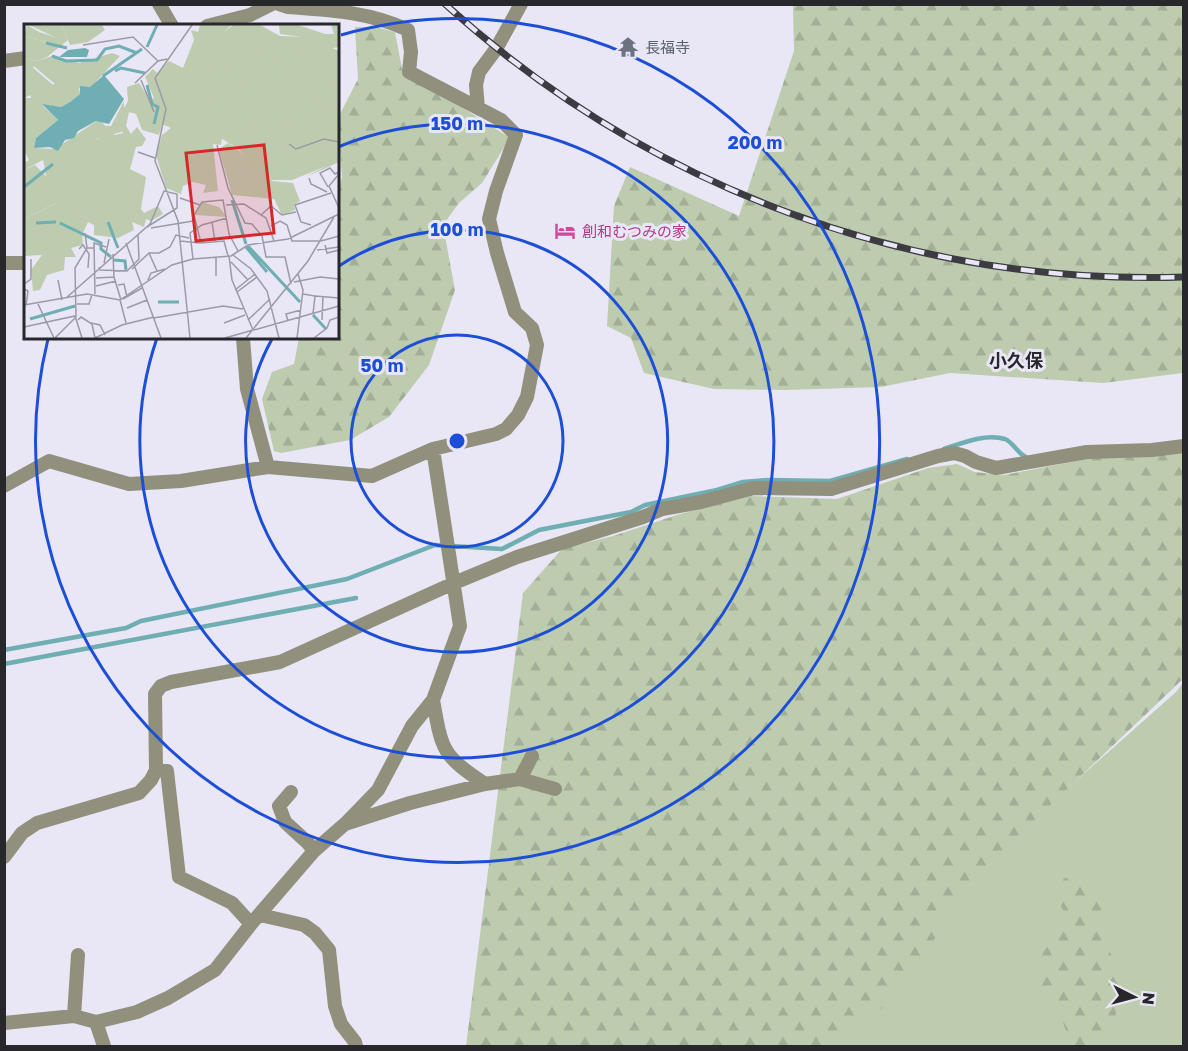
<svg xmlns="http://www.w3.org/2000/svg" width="1188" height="1051" font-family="'Golos Text','Noto Sans JP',sans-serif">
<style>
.green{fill:#bdccaf}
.forest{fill:url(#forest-firs)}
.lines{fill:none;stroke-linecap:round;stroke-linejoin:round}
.stream{stroke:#6faeb3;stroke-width:4.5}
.minor{stroke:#90907c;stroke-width:14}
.rail-casing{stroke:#3d3b42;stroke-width:7}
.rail{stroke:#e9e6f6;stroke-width:4.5;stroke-dasharray:14;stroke-linecap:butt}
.ring{fill:none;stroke:#1d4ed8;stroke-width:3}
.labels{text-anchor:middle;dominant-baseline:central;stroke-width:6;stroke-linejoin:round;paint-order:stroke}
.worship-label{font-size:15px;fill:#5b616d;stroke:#e9e6f6;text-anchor:start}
.hotel-label{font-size:15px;fill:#b23c85;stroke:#e9e6f6;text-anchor:start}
.quarter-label{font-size:18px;font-weight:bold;fill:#28272c;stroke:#e9e6f6}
.inset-river{fill:none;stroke:#6faeb3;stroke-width:3}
.inset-road{fill:none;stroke:#9c9aa5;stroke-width:1.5}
.view{fill:#d62828;fill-opacity:0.15;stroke:#d62828;stroke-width:3}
.inset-edge{fill:none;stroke:#28272c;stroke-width:3}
.centre{fill:#1d4ed8;stroke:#e9e6f6;stroke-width:3}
.ring-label{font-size:18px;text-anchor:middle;font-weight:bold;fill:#1d4ed8;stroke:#e9e6f6;stroke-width:6;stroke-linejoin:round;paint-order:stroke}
</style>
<defs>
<pattern id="forest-firs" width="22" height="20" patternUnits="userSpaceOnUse" patternTransform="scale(1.5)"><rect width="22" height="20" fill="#bdccaf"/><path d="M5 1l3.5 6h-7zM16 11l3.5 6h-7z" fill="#a2af97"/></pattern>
</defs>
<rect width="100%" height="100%" fill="#e9e6f6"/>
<path class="green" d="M1183,683V1046H777L1176,692Z"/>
<path class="forest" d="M793,5H1183V373L1103,383L950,373L881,387L785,390L714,389L644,373L631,338L607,326L614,206L630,167L739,216L794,51Z
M355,27H375L395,32L402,69L510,138L482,183L459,203L443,225L455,290L429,365L389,417L350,440L281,453L274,451L262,399L272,372L294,364L299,338H338V188L342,178L338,118L358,79Z
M1183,440V679L943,907L938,934L913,971L887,1004L855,1031L822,1046H466L523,593L562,549L613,536L680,514L751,496L837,499L928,468L957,464L975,472L1004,475Z
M1064,878H1082L1092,892L1101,909L1104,936L1117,970L1121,993L1115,1018L1102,1046H1071L1063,1022L1038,986L1040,962L1045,942L1057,926L1063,910L1055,895Z"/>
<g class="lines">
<path class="stream" d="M944,449C962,443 986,433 1005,439C1013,442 1018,454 1026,457
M4,650L126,628L141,621L347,579L435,545L502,549L539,530L631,512L645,505L717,490L743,482L768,480L830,481L907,459
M4,664L356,598"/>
<path class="minor" d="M159,4L172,26
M207,26L250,15L272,4
M4,61L26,58
M478,108L476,85L479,72L496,49L521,4
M4,263H26
M243,338L247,389L268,467
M4,486L49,461L129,484L181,481L268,467L372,476L433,449L496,434L506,429L518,415L527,397L537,345L532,328L515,312L497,253L489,219L496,191L516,135L501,120L409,72L411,52L408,30C370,12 329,10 288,7L279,4
M433,700C442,751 442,755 485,784
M156,770L167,771L179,877L232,903L251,924
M520,779L532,756
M291,792L279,806L285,822L308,843L314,851
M348,823L410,803L485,784L520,779L555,789
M4,857L22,833L37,823L139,793L151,780L156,770L155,694L161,686L171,682L280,662L454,583L517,557L643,517L662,509L701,502L754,488L831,489L938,456L954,453L965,456L976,462L996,468L1087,452L1152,450L1184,446
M260,915L304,925L315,933L329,950L335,1006L341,1024L355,1042L356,1046
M74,1016L78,955
M96,1022L104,1046
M4,1023L74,1016L96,1022L137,1012L168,998L215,970L251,924L314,851L346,823L378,790L412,726L433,700L460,626L433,449"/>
<g class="rail-casing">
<path id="rail" d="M445,4C647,187 911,286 1184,277"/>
</g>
<use href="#rail" class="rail"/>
</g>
<g class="ring">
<circle cx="457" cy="441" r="106"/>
<path d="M339 266A211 211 0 1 1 272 339"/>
<path d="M338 147A317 317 0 1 1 157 338"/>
<path d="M341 35A422 422 0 1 1 48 339"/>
</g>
<defs>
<g id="temple-bare" transform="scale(1.62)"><path d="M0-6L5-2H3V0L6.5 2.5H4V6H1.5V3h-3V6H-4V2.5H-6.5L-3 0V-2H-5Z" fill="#6b7280" stroke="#e9e6f6" stroke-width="2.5" paint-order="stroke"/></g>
<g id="hotel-bare" transform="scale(1.62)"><path d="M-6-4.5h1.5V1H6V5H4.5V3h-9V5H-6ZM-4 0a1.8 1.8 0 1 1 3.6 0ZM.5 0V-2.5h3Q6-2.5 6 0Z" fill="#d1479c" stroke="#e9e6f6" stroke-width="2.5" paint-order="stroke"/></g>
</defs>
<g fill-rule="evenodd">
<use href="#temple-bare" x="628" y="47"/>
<use href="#hotel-bare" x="565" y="231"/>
</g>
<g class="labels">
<g class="worship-label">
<text x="645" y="47">長福寺</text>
</g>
<g class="hotel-label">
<text x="582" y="231">創和むつみの家</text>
</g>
<g class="quarter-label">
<text x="1016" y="360">小久保</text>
</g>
</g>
<g transform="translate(24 24)">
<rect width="315" height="315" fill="#e9e6f6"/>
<path d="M5,1H38L44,16L23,33L13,37L0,34V12L29,20L35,15ZM209,1H236L256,12L285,13L315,27V137L268,156H248L214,125L180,103L170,64L187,19ZM7,42L29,61L0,74V44ZM100,77V107L73,115L59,110L58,107L77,97L81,102H87ZM11,141L27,157L61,165L0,195V146Z" fill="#bdccaf"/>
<path d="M3,1L15,8L40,16L34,21L0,12ZM38,1H78L81,6L64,18L46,21ZM176,1H207L191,18L174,63L176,86L182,91V103L198,113L197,121L189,120L194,167L179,169L182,161L169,158L159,162L157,170L142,164L132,131L138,111L147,104L138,100L135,111L118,106L112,90L105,88L102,102L107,110L113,103L122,115L118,122L112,123L106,145L122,153L117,185L120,189L134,182L139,190L127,197L122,195L120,203L108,198L110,206L94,214L70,211V201L64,198L58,211L59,221L47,224L52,233H41L40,246L23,251L16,266L9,267L7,246L18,231L0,232V195L33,179L24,165L13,168L0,182V156L12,147L23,156L19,136L0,146V139L5,136L0,126V74H7L6,68L11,64L31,60L11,43L0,44V34L13,37L28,32L55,39L88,29L96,32L67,63L55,64L56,70L46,78L37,83L18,81L34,96L12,114L10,124L31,125L74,96L84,104L77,98L61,109L72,111L73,116L85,107L91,111L99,109L95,93L104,77L103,63L115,59L126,76L130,74L121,53L129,45L133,49L145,37L159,44L170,16L167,6L174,8ZM249,1H274L301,10H310L307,1H315V23L303,25L286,14L256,10L255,1ZM238,15L253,17L265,24L286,28L294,34L270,33L252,24L248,17L241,23ZM227,19L237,24L239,33L248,41L253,35L244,26L272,37L267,58L261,52L252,54L259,47L257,36L244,52L240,53L238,47L237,52L223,53L212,40L218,22L217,42L228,44ZM315,34V49L276,69L262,98L271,97L289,81L300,65L313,54L315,66H301L304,71L295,82L308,84L315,92L290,89L271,99L257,103L255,91L285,49L300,55L293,45L296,43L309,50L312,47L299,40H310ZM193,40L192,62H187L184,70L190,72L186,78L187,95L181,70ZM205,44L217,57L206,65L202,91L219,123L192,95L199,86L197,68ZM222,62L234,68L219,67L223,74L221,81L238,95L248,118L227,88L215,96L208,66ZM300,116L315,119V138L282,153L313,136L308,120L301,118L289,127L286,121L270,132L267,129ZM204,119L239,144L248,157L269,159L276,177L270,181L271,186L258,191L250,175L208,171L195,125ZM237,126L257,135L271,148L262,143L256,155L247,146L257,149L259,139L241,130L228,131ZM178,178L195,183L203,193L171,191Z" fill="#bdccaf"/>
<path d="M61,24L65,26L63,33H35L44,26ZM80,51L100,75L85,100L72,97L54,107L50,114L41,116L34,127L26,123L10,124L12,114L34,96L18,80L37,83L46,78L56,70V62L66,63Z" fill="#6faeb3"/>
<path class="inset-river" d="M22,19L43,24M123,23L133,1M28,32L42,37L73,36L81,25L95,22L113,29M91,47L97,44L121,49M79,52L118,25M123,61L128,80L134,83L130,100M0,163L29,140M208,176L222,220M84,198L94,224M12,199L32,198M36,199L77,219V225L87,233M224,222L276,278M222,223L243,248M90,236L101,237L102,246M134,278H155M289,291L302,305M6,295L51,282"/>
<path class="inset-road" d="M59,21L109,13L134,37M117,56L130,88M111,59L134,37L143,35M265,120L272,125L300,115L315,118M193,121L204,164L221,199L228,200L238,212L242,233H261L267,260M114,128L131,134M315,150L305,162L315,184M285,154L287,160L303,168M304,163L296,149L306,144L311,150L315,148M156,174L176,181M202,181L220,180L242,194L250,217M237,191L247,182L258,191L272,188M188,198L191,218M287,201L277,198L271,181L307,169M247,202L256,197L263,201L268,217H297L315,212M127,204L169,197M61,209L63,224H70M156,217L176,219M102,219L137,314M301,221L303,229L315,226M55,225L59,221L65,230L64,244M293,226L315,223M125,229L133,247M89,230L90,253L97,276M209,231L227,245L243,267L255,314M204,232L200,217L177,219L170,191L178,178L199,176L205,210L214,227M192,233V252M169,235L166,209L178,201L203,194M207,238L224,256M80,239L85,215M75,243L76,246L103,247L115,235L114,211M108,245L125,229H135L146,223L152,211L165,214M72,254L90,253M34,256L38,276M124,256L127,249L141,245M270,258L296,253L315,255M0,260L7,255V235M94,261L100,260L103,273M72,262L92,257M0,265L4,267L2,281M211,266L231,250M213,268L233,253M71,270L70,219L82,223M279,270L291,272L289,290M291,272L315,274M42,274L126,200L140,167L153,170V184L123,203M99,275L118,264M96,276L102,299M14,280L30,314M53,280H65L68,270M0,281L63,270L96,276L148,241L169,235L207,232L224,221L264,215L315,190M103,284L123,276M130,294L199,282L219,285M54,296L57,293L68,300L71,314M224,296L246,275M298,296L299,272M264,297L262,290L277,286M67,299L76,301L81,311M200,299L221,291M0,303L51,292L58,314M230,306L315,282M31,314L52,293L51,244L63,224M71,314L98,301L130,293M166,314L154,197L131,137L142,85L131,54L168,1M201,314L229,306L208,256L205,232M222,314L284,237L310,193M273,314L279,266L274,250M290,314L303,304L306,296L315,293"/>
<path class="view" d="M240,121L250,209L172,217L162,129Z"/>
<rect width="315" height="315" class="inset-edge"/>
</g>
<circle cx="457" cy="441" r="9" class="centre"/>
<g class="ring-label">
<text x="457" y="130">150 m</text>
<text x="755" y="149">200 m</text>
<text x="457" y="236">100 m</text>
<text x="382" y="372">50 m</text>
</g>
<rect width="1188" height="1051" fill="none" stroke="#28272c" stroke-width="12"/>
<g transform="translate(1134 997) rotate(96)" stroke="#e9e6f6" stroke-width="4.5" paint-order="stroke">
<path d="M0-4.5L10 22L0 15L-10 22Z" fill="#28272c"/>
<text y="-9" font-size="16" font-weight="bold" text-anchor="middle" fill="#28272c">N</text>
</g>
</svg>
